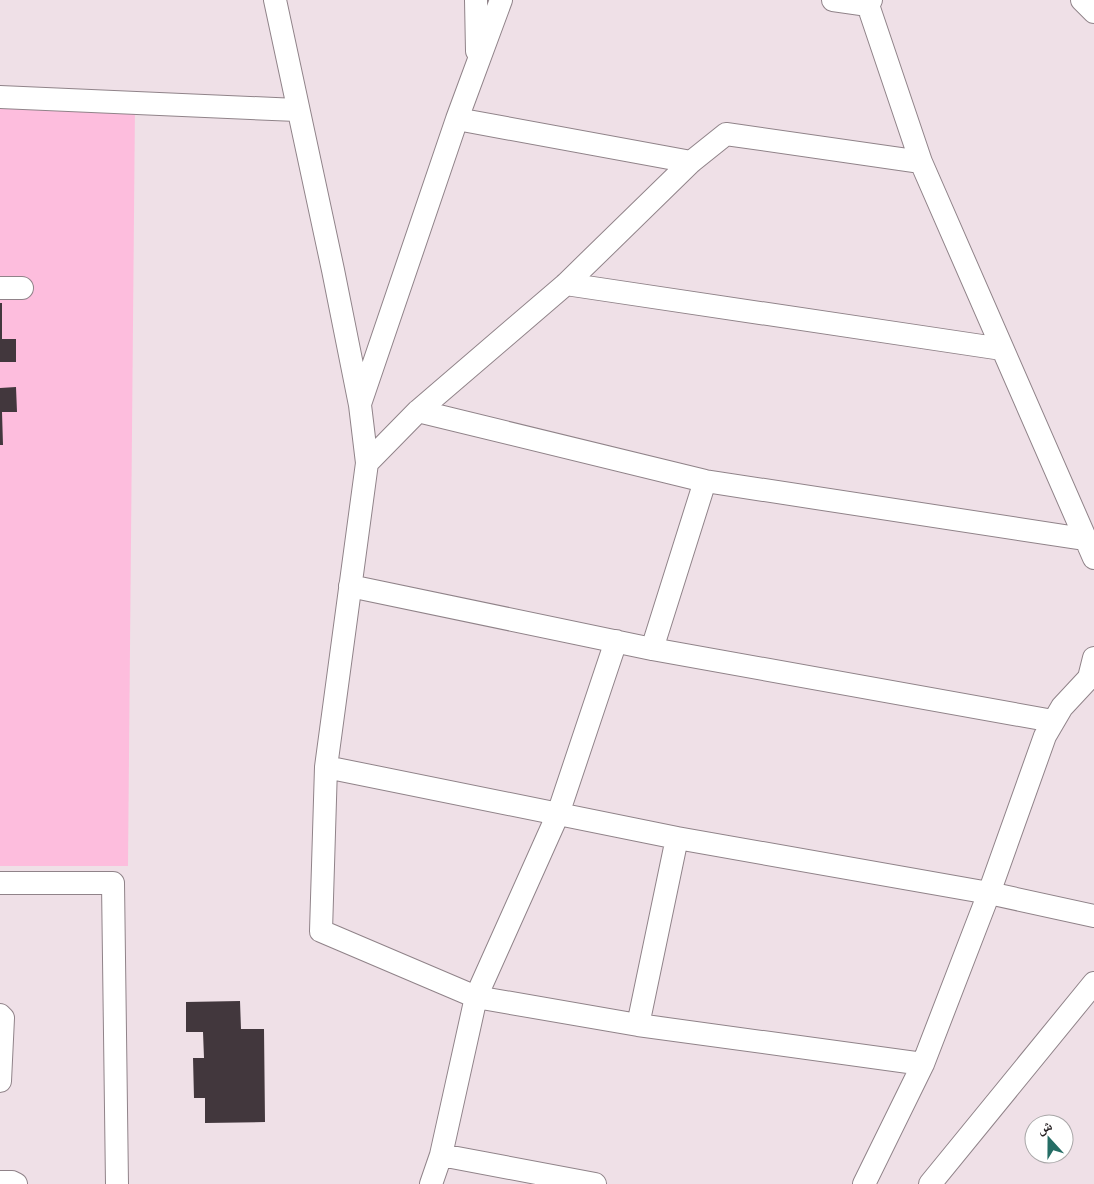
<svg xmlns="http://www.w3.org/2000/svg" width="1094" height="1184" font-family="'Titillium Web','Noto Naskh Arabic',sans-serif">
<style>
.green{fill:#fdbddd}
.building{fill:#42373d}
.lines{fill:none;stroke-linecap:round;stroke-linejoin:round}
.minor-casing{stroke:#908389;stroke-width:24}
.minor{stroke:#fff;stroke-width:22}
</style>
<rect width="100%" height="100%" fill="#efe0e7"/>
<path class="green" d="M0,102L135,107L128,866H0Z"/>
<path class="building" d="M0,303H2V339H16V362H0Z
M16,387L17,412H2L3,445H0V388Z
M240,1001L241,1029H264L265,1122L205,1123V1098H194L193,1058H204L203,1032H186V1002Z"/>
<g class="lines">
<g class="minor-casing">
<path id="minor" d="M275,0L333,270L360,405L367,463L326,767L321,931L476,997L638,1025L923,1064
M476,0L477,51
M833,0L868,5
M871,0L868,5L921,162L1094,558
M1082,0L1094,12
M0,97L297,110
M457,119L691,162
M566,284L1002,349
M0,288H22
M360,404L457,119L501,0
M418,411L705,481L1084,539
M367,463L418,411L566,284L691,162L726,134L921,162
M350,586L652,649L1053,721
M652,649L705,481
M326,767L677,838L989,893L1094,916
M0,883H113L117,1184
M0,1015L3,1018L0,1081
M638,1025L677,838
M441,1155L595,1184
M0,1182H12L16,1184
M431,1184L441,1155L476,997L558,814L616,641
M864,1184L923,1064L989,893L1045,736L1062,707L1089,678L1094,658
M930,1184L1094,983"/>
</g>
<use href="#minor" class="minor"/>
</g>
<g transform="translate(1049 1139) rotate(339)"><circle r="24" fill="#ffffff" stroke="#a9a7a8"/>
<path d="M0-4L9 19L0 12L-9 19Z" fill="#256d65"/>
<text y="-8" font-size="14" font-weight="bold" text-anchor="middle" fill="#292426">ش</text>
</g>
</svg>
